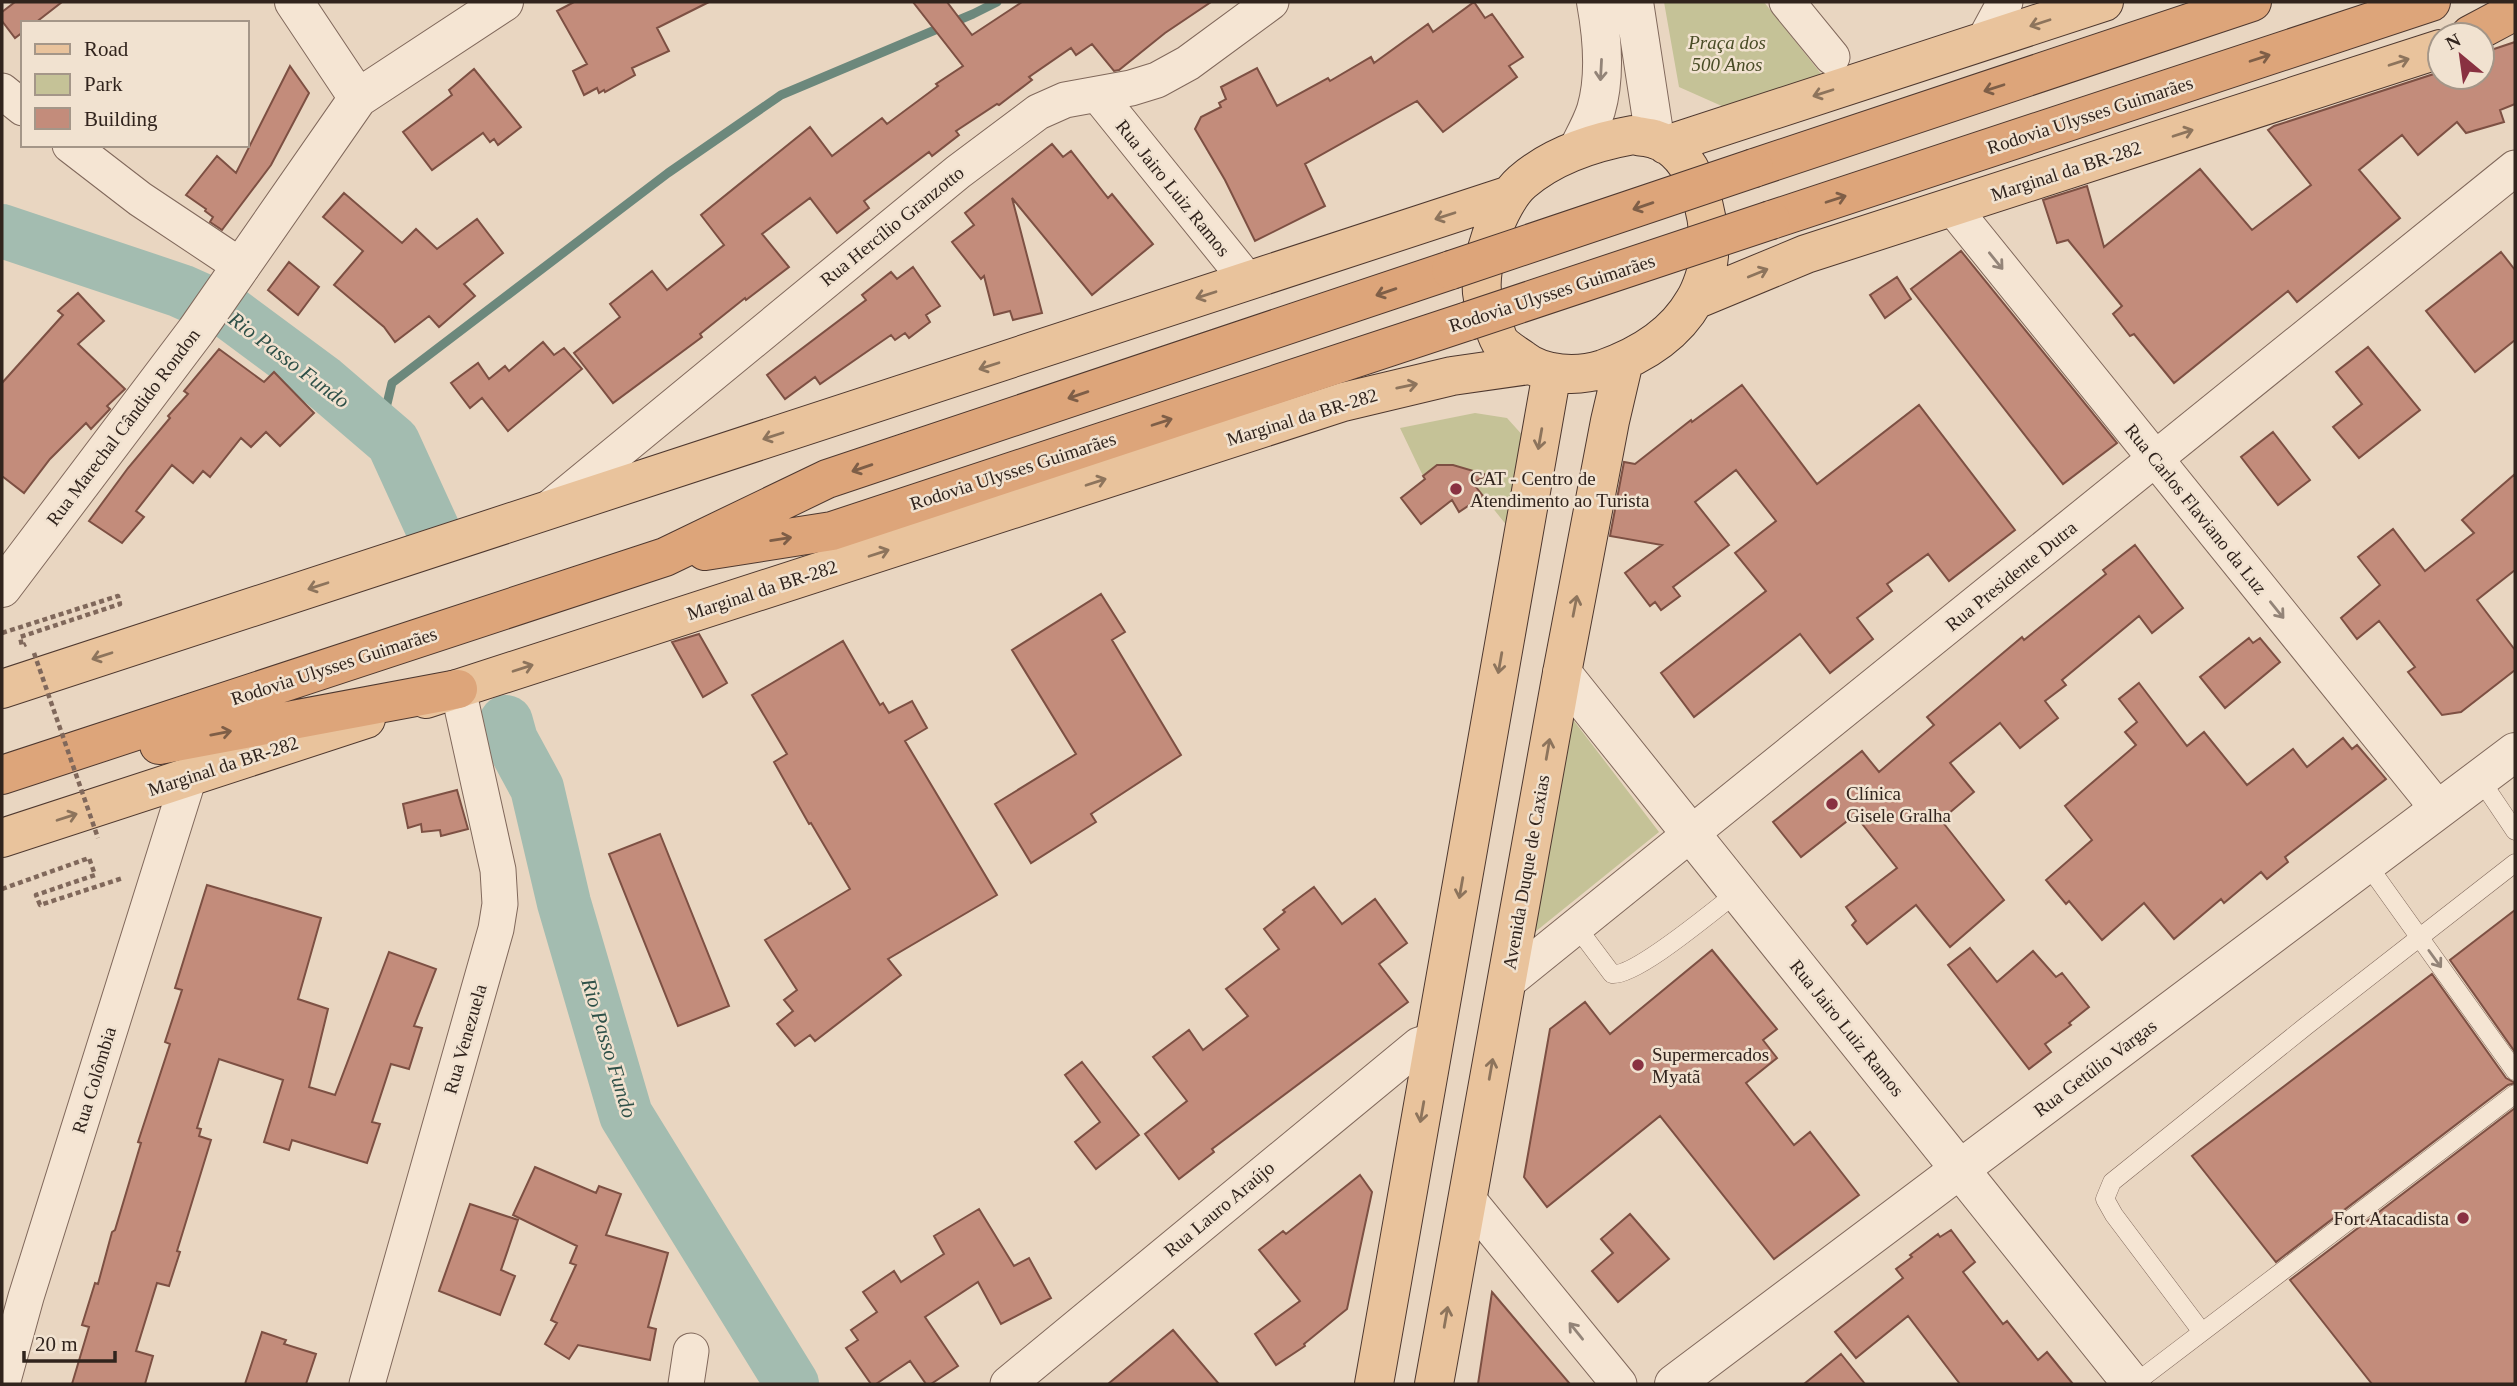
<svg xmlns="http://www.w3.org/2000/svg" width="2517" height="1386" font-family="Georgia,serif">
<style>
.green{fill:#c5c297}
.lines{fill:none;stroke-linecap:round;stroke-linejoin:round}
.stream{stroke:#6c887c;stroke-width:9}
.river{stroke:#a3bcb0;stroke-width:54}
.building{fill:#c38c7b;stroke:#7d5043;stroke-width:2}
.service-casing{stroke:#80685b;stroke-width:19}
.minor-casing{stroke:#80685b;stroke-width:37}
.tertiary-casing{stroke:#80685b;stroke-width:40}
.primary-casing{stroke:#4e382f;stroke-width:40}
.trunk-casing{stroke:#4e382f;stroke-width:40}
.path{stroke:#80685b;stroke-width:4.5;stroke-dasharray:5 3.5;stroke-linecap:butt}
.service{stroke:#f5e5d3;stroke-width:18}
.minor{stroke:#f5e5d3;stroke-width:35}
.tertiary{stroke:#f5e5d3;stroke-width:38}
.primary{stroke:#e9c39c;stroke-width:38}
.trunk{stroke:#dda57a;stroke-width:38}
.trunk-bridge-casing{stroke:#4e382f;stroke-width:40;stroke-linecap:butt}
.path-bridge{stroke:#80685b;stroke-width:4.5;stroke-dasharray:5 3.5;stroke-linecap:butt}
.trunk-bridge{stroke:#dda57a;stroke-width:38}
.oneway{stroke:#8d745c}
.oneway2{stroke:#7e5e47}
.oneway3{stroke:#938478}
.poi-dot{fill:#893141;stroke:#f1e2d0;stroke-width:2.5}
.labels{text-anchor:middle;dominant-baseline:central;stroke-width:5;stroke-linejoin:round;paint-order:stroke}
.park-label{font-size:19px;font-style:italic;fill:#494c26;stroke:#f1e2d0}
.street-label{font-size:19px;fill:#31241d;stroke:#f1e2d0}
.poi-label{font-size:19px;fill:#31241d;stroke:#f1e2d0;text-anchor:start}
.water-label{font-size:21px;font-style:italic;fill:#2e5048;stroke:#f1e2d0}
</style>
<rect width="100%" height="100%" fill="#e9d6c1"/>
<path class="green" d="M1664,2H1764L1822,75L1724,107L1679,87Z
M1475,413L1507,418L1525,438L1523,472L1512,487L1508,527L1483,496L1467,469C1444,462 1441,462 1423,476L1400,428Z
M1571,717L1659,832L1535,932Z"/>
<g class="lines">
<path class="stream" d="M393,442L386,408L392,383L668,173L781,95L973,14L997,2"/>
<path class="river" d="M2,231L181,291L230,313L323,382L393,442L435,534
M506,722L511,740L537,788L564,903L626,1115L792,1384"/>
</g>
<path class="building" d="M15,2H62L35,23H23V32L15,38L2,21V12Z
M574,2H709L657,28L669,51L632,68L635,75L605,92L604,90L599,93L597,88L584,95L573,71L587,64L557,11Z
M913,2H947L972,35L1022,2H1211L1165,33L1119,70L1114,71L1092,44L1076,55L1071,48L1029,77L1032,80L999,105L997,104L956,131L959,135L932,156L929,152L864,201L869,208L837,233L810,198L762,234L789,267L746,300L745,298L700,334L702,337L613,403L574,353L620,317L610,304L652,271L667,290L724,245L701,215L810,127L832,156L882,118L887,124L938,86L936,84L963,66Z
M1474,2L1485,18L1492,14L1523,57L1509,66L1517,77L1443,132L1417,101L1305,164L1325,206L1255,241L1225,180L1195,129L1201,117L1221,107L1219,103L1226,99L1221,87L1257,68L1277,106L1328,78L1330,81L1371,57L1374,63L1428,24L1433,32Z
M2515,42V104L2500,110L2504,122L2466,133L2457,122L2418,155L2402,135L2359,170L2400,218L2297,302L2288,291L2174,383L2134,334L2130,336L2113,314L2122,306L2068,240L2057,243L2043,200L2087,186L2104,247L2200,169L2252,230L2311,185L2268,130L2274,126L2440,72V77H2482V53Z
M290,66L309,93L271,165L222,230L210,222L213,217L205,211L206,209L186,195L217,156L236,173Z
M474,69L521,127L498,145L494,139L490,142L483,133L432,170L403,132L452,95L449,90Z
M1052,144L1063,157L1071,151L1108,198L1112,194L1153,244L1092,295L1012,198L1042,313L1013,320L1010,311L994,315L984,276L981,279L952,242L974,225L965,213Z
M344,193L402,243L416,229L437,249L477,219L503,253L464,284L475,296L439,327L429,316L395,342L384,327L334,285L363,251L323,217Z
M1961,251L2117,443L2063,484L1911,289Z
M2501,252L2515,270V340L2475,372L2426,311Z
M289,262L319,287L298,315L268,290Z
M913,267L940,306L926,315L930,322L909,338L905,333L895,340L891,335L820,384L815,377L785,399L767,375L866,300L862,295L891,272L897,279Z
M1897,277L1911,299L1885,318L1870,295Z
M78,293L104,321L78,344L125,389L107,406L110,409L91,429L86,423L50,459L24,493L2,476V383L63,315L58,311Z
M543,342L554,355L564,348L582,369L508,431L482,398L470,408L451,383L478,363L489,379L505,366L509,371Z
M2368,347L2420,410L2359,458L2333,427L2362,404L2336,372Z
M219,349L264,382L274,372L314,413L280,446L266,432L251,447L241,438L210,477L203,471L193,483L172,465L136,511L144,517L122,543L89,521L128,468L170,418L168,416L188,394L184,391Z
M1742,385L1817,484L1919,405L2015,530L1949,581L1928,554L1887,584L1892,591L1857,618L1873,639L1830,673L1800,634L1694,717L1661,673L1766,591L1735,553L1776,521L1736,470L1695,502L1729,545L1673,587L1680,596L1661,610L1655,602L1650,606L1625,573L1662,545L1610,536L1624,462L1635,464L1691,420L1692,422Z
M2273,432L2310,480L2278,505L2241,457Z
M1437,465H1453L1487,475L1473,483L1483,496L1459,512L1452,500L1421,524L1401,498L1425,479L1423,476Z
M2515,474V570L2477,600L2515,650V670L2461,712L2442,715L2408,672L2415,667L2379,621L2357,639L2341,618L2380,585L2358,557L2393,529L2425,571L2474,533L2462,520Z
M2135,545L2183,608L2152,633L2139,616L2062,680L2066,685L2045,701L2058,718L2020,748L2000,723L1950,763L1974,792L1941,820L2004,900L1950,947L1916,905L1867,944L1852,925L1856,921L1846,907L1897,868L1855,815L1801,857L1773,822L1862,751L1879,772L1934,725L1927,717L2022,637L2024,640L2106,574L2103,570Z
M1101,594L1125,632L1112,640L1181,755L1091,814L1096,822L1031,863L995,804L1076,754L1012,650Z
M699,634L727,683L703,697L672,642Z
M2249,638L2253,643L2260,638L2280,662L2225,708L2200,677Z
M843,641L880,705L883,703L889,713L912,701L927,728L905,741L997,895L888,959L901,975L815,1041L810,1035L795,1046L777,1024L793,1011L784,1000L797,990L765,940L850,889L811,823L809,824L774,762L787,754L752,695Z
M2139,683L2187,746L2204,732L2247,785L2293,749L2307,767L2343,738L2352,749L2357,745L2386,779L2285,857L2288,862L2267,879L2261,872L2224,903L2221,899L2174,939L2144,903L2102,940L2069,901L2066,904L2046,880L2092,840L2065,806L2136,745L2125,732L2137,722L2119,699Z
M457,790L468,829L441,836L440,830L422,832L421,824L408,828L403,804Z
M660,834L729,1006L678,1026L609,854Z
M207,885L321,918L298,999L328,1009L309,1087L335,1095L389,952L436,969L414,1026L422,1028L409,1069L391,1064L372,1122L380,1124L367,1163L292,1140L289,1150L264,1142L283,1080L219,1059L197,1128L201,1129L199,1136L211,1140L177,1251L180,1252L169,1286L157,1283L136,1351L153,1356L145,1384H72L89,1327L82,1325L95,1283L98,1284L112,1232L115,1230L141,1143L138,1142L170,1044L165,1042L182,990L175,988Z
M1314,887L1342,924L1375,899L1407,943L1379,964L1408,1002L1212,1149L1214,1152L1179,1179L1145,1134L1187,1101L1153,1057L1189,1030L1203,1050L1248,1016L1226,989L1279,949L1264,929L1285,912L1283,910Z
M2515,910V1052L2450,960Z
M1970,948L1997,982L2033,951L2056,977L2062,973L2089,1007L2069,1023L2071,1025L2045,1044L2051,1052L2029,1069L1948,965Z
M1712,950L1777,1029L1763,1040L1777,1058L1746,1083L1794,1145L1810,1132L1859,1195L1774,1259L1660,1116L1547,1207L1524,1177L1550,1029L1585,1002L1610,1034Z
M2432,974L2506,1078L2515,1083L2508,1085L2276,1262L2192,1156Z
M1082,1062L1139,1135L1096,1169L1075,1142L1100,1122L1065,1075Z
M2515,1108V1384H2372L2290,1280Z
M535,1167L596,1193L599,1186L621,1194L606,1235L668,1253L648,1327L656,1329L650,1360L578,1345L569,1359L545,1344L557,1323L551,1320L576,1265L570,1263L577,1246L513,1215Z
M1360,1175L1372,1192L1347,1309L1304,1344L1305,1346L1276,1365L1255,1334L1300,1301L1259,1250L1283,1231L1286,1234Z
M470,1204L518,1220L501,1270L515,1276L500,1315L439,1291Z
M979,1209L1014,1266L1029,1258L1051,1298L1001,1324L978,1282L925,1317L958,1366L931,1384H926L910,1361L876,1384H871L846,1348L858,1340L851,1330L877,1312L863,1292L894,1271L901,1282L944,1254L934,1236Z
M1630,1214L1669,1259L1618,1302L1592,1271L1613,1253L1601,1239Z
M1951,1230L1975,1262L1963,1272L2003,1324L2007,1321L2038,1360L2047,1352L2073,1384H1960L1908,1316L1856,1358L1835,1332L1903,1278L1896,1269L1912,1257L1910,1255L1938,1234L1940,1237Z
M1492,1292L1570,1384H1478Z
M1173,1330L1219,1384H1108Z
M262,1332L286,1340L284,1344L316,1354L306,1384H245Z
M1841,1354L1865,1384H1804Z"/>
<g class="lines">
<g class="service-casing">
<path id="service" d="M2480,779L2515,831
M2367,864L2515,1071
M1576,926L1612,974C1636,977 1715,909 1738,892
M2202,1332L2114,1215L2105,1199L2112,1182L2306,1026L2515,863
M2134,1384L2515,1094"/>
</g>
<g class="minor-casing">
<path id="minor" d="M1787,2L1832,57
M1984,41L2005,2
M2,91L23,108
M1098,95L1248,281
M70,145L140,199L242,267
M1953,208L2439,810
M552,506L958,172L1038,112L1065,100L1131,88L1157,80L1188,63L1271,2
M1506,983L2515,168
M1467,1198L1619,1384
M2,1384L26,1297L189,777
M367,1384L496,929L500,904L498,870L458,689
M686,1384L691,1351
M1008,1384L1419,1045L1434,1040"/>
</g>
<g class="tertiary-casing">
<path id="tertiary" d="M294,2L358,98
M1634,2L1655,139
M1578,149C1584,137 1592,123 1596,110C1606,76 1602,35 1596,2
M2,588L196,331L358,98L504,2
M1562,673L2132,1384
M1674,1384L2515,752"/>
</g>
<g class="primary-casing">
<path id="primary" d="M1633,135C1640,137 1648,137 1654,139C1698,152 1710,217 1709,256C1708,269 1701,290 1694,301C1674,336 1640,356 1603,369C1578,377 1543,376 1522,359C1515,354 1506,349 1501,343C1497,338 1495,329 1493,323C1490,316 1485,307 1483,299C1476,267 1498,203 1522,182C1553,155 1594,142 1633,135Z
M1666,145L2104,2
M1695,300L1806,254L2440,49
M2,689L1510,195
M426,699L1343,402L1452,376L1529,365
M2,838L366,719
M1374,1384L1552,372
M1434,1384L1562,673L1610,421L1624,361"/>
</g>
<g class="trunk-casing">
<path id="trunk" d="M2470,35L2515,11
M1754,168L2252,2
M1771,220L2431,2
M705,551L832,531L1468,321
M159,745L458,689
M2,775L665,557L827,479L1451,270"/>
</g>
<path class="path" d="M2,633L118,596L120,604L20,637L22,646L26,644
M2,889L89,858L95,875L36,895L40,905L123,878"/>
<use href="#service" class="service"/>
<use href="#minor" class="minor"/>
<use href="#tertiary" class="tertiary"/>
<use href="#primary" class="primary"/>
<use href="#trunk" class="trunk"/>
<g class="trunk-bridge-casing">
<path id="trunk-bridge" d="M1451,270L1754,168
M1468,321L1771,220"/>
</g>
<path class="path-bridge" d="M34,653L98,838"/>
<use href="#trunk-bridge" class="trunk-bridge"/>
</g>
<defs><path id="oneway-shaft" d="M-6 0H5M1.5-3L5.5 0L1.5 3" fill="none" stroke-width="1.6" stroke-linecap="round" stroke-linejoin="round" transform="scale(1.75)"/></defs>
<g class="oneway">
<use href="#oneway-shaft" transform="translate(2040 23) rotate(162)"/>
<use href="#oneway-shaft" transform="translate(2399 62) rotate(-18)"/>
<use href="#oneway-shaft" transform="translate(1823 93) rotate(162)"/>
<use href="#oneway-shaft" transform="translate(2183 133) rotate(-18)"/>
<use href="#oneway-shaft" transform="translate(1445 216) rotate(162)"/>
<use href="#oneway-shaft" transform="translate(1758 273) rotate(-22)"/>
<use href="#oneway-shaft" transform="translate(1206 295) rotate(162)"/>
<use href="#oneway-shaft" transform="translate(989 366) rotate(162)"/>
<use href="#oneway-shaft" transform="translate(1407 386) rotate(-12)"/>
<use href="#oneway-shaft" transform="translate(773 436) rotate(162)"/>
<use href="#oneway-shaft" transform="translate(1540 439) rotate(100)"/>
<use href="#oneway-shaft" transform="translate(1096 482) rotate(-18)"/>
<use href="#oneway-shaft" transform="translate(879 553) rotate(-18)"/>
<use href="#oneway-shaft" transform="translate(318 586) rotate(162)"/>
<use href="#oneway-shaft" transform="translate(1575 606) rotate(-79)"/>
<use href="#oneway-shaft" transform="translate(102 656) rotate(162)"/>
<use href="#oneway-shaft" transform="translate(1500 663) rotate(100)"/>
<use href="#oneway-shaft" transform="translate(523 668) rotate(-18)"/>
<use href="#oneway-shaft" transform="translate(1548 749) rotate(-80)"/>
<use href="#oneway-shaft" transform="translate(67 817) rotate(-18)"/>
<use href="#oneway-shaft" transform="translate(1461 888) rotate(100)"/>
<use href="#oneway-shaft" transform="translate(1491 1069) rotate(-80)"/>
<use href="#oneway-shaft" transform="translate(1422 1112) rotate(100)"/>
<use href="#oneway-shaft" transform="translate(1446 1317) rotate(-80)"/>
</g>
<g class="oneway2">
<use href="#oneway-shaft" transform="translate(2260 58) rotate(-18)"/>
<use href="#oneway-shaft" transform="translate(1994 88) rotate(162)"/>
<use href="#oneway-shaft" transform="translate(1836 199) rotate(-18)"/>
<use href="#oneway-shaft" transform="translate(1643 206) rotate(161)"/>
<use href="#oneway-shaft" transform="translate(1386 292) rotate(161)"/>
<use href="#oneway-shaft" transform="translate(1078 395) rotate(161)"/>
<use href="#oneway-shaft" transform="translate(1162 422) rotate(-18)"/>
<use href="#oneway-shaft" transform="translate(862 468) rotate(161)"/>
<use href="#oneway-shaft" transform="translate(781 539) rotate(-9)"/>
<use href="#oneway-shaft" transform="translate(221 733) rotate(-11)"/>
</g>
<g class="oneway3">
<use href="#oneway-shaft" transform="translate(1601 70) rotate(93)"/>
<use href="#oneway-shaft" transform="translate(1996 261) rotate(51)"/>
<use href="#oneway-shaft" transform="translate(2277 610) rotate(51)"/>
<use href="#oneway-shaft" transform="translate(2435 959) rotate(54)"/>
<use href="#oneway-shaft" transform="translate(1576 1331) rotate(-129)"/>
</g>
<g class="poi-dot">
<circle cx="1456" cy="489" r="7"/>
<circle cx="1832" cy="804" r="7"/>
<circle cx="1638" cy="1065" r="7"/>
<circle cx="2463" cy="1218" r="7"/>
</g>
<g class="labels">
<g class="park-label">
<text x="1727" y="42">Praça dos<tspan x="1727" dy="22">500 Anos</tspan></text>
</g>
<g class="street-label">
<text transform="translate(2090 115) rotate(-18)">Rodovia Ulysses Guimarães</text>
<text transform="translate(2066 171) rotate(-18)">Marginal da BR-282</text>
<text transform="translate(1173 188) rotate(51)">Rua Jairo Luiz Ramos</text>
<text transform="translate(892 226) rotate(-39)">Rua Hercílio Granzotto</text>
<text transform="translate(1552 293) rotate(-18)">Rodovia Ulysses Guimarães</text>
<text transform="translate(1302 417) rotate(-17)">Marginal da BR-282</text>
<text transform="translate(123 427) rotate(-53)">Rua Marechal Cândido Rondon</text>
<text transform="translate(1013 471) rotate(-18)">Rodovia Ulysses Guimarães</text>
<text transform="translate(2196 509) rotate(51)">Rua Carlos Flaviano da Luz</text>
<text transform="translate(2011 576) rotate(-39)">Rua Presidente Dutra</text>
<text transform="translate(762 590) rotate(-18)">Marginal da BR-282</text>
<text transform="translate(334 666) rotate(-18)">Rodovia Ulysses Guimarães</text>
<text transform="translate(223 766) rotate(-18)">Marginal da BR-282</text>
<text transform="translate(1526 872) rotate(-80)">Avenida Duque de Caxias</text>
<text transform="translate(1847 1028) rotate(51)">Rua Jairo Luiz Ramos</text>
<text transform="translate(465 1039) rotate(-74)">Rua Venezuela</text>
<text transform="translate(2095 1068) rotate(-37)">Rua Getúlio Vargas</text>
<text transform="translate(94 1080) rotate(-73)">Rua Colômbia</text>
<text transform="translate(1219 1209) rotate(-40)">Rua Lauro Araújo</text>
</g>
<g class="poi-label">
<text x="1470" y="478">CAT - Centro de<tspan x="1470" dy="22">Atendimento ao Turista</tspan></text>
<text x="1846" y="793">Clínica<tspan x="1846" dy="22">Gisele Gralha</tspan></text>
<text x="1652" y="1054">Supermercados<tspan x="1652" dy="22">Myatã</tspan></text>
<text x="2449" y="1218" text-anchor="end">Fort Atacadista</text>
</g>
<g class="water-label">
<text transform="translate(289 360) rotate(37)">Rio Passo Fundo</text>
<text transform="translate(609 1048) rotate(73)">Rio Passo Fundo</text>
</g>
</g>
<rect width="2517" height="1386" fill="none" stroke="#31241d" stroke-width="7"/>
<rect x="21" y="21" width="228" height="126" fill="#f1e2d0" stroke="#a49688" stroke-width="2"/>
<rect x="35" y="44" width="35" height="10" fill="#e9c39c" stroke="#a49688" stroke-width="2"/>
<text x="84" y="56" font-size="21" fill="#31241d">Road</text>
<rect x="35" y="74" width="35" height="21" fill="#c5c297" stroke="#a49688" stroke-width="2"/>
<text x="84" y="91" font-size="21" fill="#31241d">Park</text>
<rect x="35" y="108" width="35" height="21" fill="#c38c7b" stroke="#a49688" stroke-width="2"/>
<text x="84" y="126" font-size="21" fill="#31241d">Building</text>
<g transform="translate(2461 56) rotate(331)"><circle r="33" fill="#f1e2d0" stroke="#a49688" stroke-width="2"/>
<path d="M0-5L12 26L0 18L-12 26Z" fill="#893141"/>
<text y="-10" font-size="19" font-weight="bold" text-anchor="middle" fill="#31241d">N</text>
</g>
<path d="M24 1351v10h91v-10" fill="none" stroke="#31241d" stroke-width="3.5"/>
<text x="35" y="1351" font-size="21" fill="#31241d" stroke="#f1e2d0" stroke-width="5" paint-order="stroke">20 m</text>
</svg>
